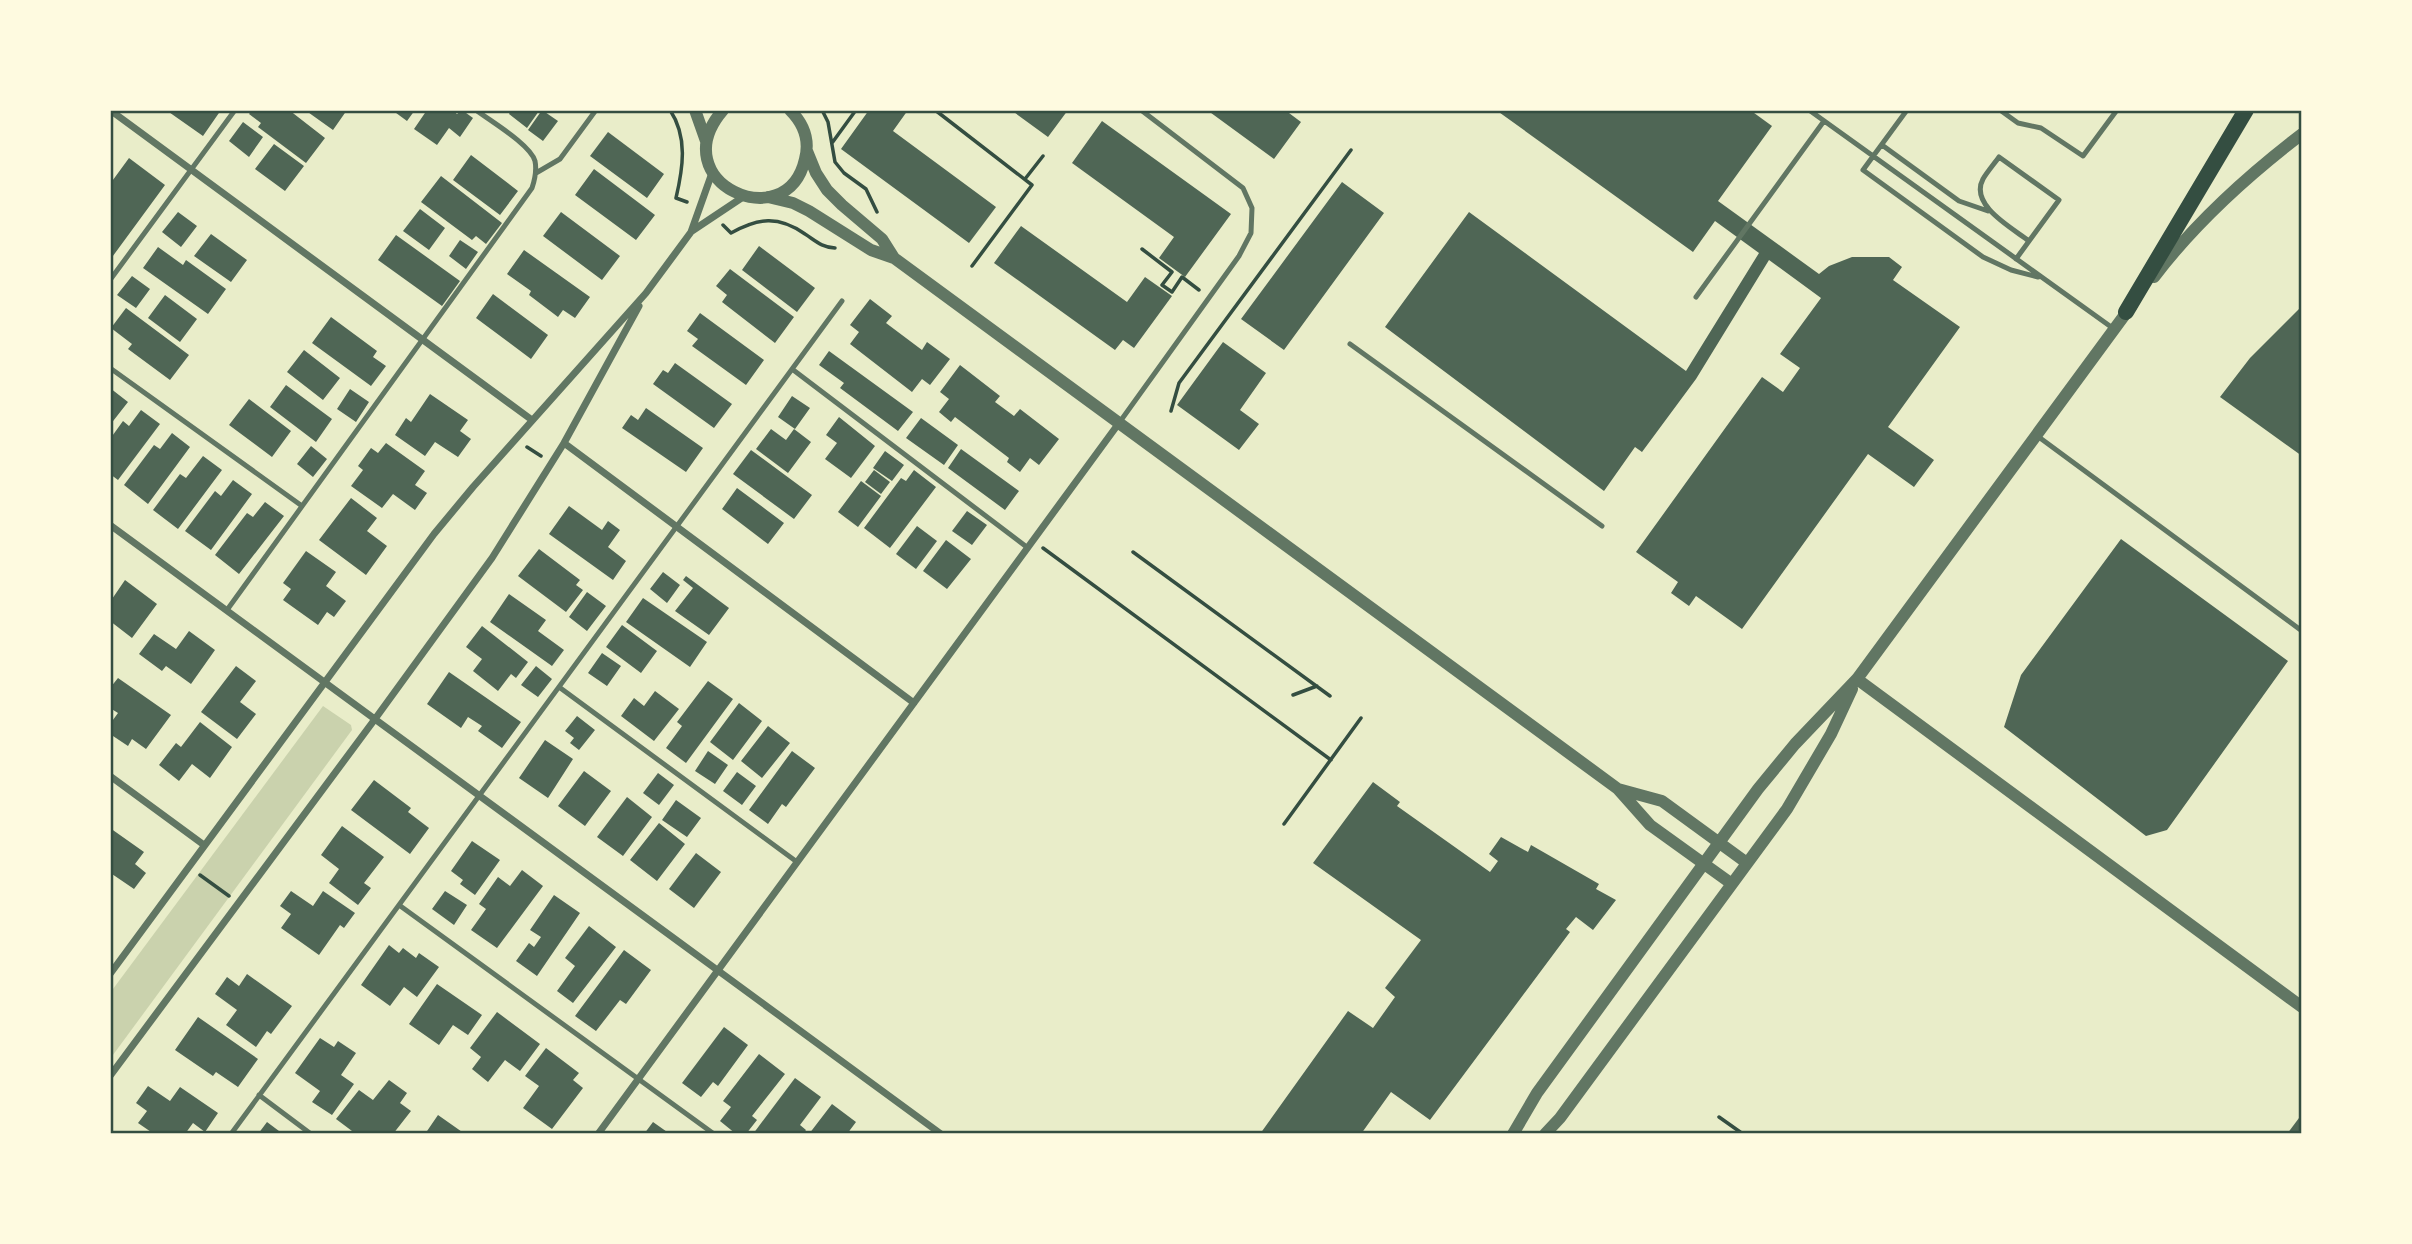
<svg xmlns="http://www.w3.org/2000/svg" width="2412" height="1244" font-family="'Varela Round',sans-serif">
<style>
.green{fill:#cad2ad}
.building{fill:#4f6655}
.lines{fill:none;stroke-linecap:round;stroke-linejoin:round}
.path{stroke:#344e41;stroke-width:3.5}
.service{stroke:#617663;stroke-width:5}
.minor{stroke:#617663;stroke-width:7}
.tertiary{stroke:#617663;stroke-width:12}
.primary{stroke:#344e41;stroke-width:16}
.neatline{fill:none;stroke:#344e41;stroke-width:2.5}
</style>
<rect width="100%" height="100%" fill="#e9edc9"/>
<path class="green" d="M323,706L351,725L352,730L110,1059V993Z"/>
<path class="building" d="M166,110H221L203,136Z
M252,110H289L325,138L306,163L258,127L261,123L249,114Z
M305,110H347L333,130Z
M392,110H415L407,121Z
M427,110H452L457,114L462,110L473,118L460,137L449,128L437,145L414,129Z
M511,110H538L539,111L527,128L509,114Z
M542,110L558,121L543,141L528,130Z
M869,110H908L893,131L996,207L969,243L841,149Z
M1011,110H1068L1048,137Z
M1207,110H1285L1301,122L1274,159Z
M1496,110H1750L1772,126L1718,201L1819,274L1829,266L1852,257H1889L1902,267L1893,280L1960,327L1888,427L1934,460L1914,487L1868,454L1742,629L1696,596L1689,606L1671,593L1678,582L1636,552L1762,377L1783,392L1800,368L1780,354L1821,298L1769,260L1696,379L1642,452L1635,447L1604,491L1385,327L1469,212L1686,371L1759,253L1715,221L1693,252Z
M1102,121L1231,214L1185,277L1159,258L1174,237L1072,163Z
M243,122L263,137L249,157L229,141Z
M608,132L664,174L647,198L590,156Z
M274,144L304,166L285,191L255,169Z
M471,155L518,191L500,215L453,180Z
M129,158L165,185L110,260V196L113,192L110,190V184Z
M594,169L655,215L636,240L575,195Z
M441,176L502,223L486,244L476,236L472,240L421,202Z
M1342,182L1384,213L1284,350L1241,319Z
M420,209L445,228L429,250L403,231Z
M178,212L197,226L181,247L162,232Z
M561,212L620,256L602,280L543,236Z
M1021,226L1127,302L1145,277L1172,296L1134,348L1123,340L1115,350L994,263Z
M211,234L247,260L231,282L194,256Z
M396,235L460,281L442,306L378,260Z
M460,240L478,252L466,269L449,256Z
M759,246L815,288L797,312L742,270Z
M158,247L183,265L186,260L226,289L208,314L143,268Z
M524,250L590,297L575,318L563,310L558,317L529,295L531,291L507,274Z
M730,269L794,317L775,343L722,302L727,295L716,286Z
M132,276L150,289L136,308L117,295Z
M493,294L548,335L531,359L476,318Z
M165,295L197,319L180,342L148,318Z
M870,299L892,316L886,323L922,350L927,342L950,359L930,385L922,379L912,392L850,344L859,332L850,325Z
M2302,306V456L2220,397L2250,358Z
M126,308L189,355L170,380L128,349L132,344L111,328Z
M700,313L764,360L746,385L692,346L698,339L687,331Z
M331,317L377,351L373,357L386,366L371,386L312,343Z
M1223,342L1266,373L1240,410L1259,424L1239,450L1177,405Z
M304,350L340,378L323,400L287,372Z
M829,351L913,412L898,431L840,388L844,383L819,365Z
M675,363L732,404L714,428L653,384L663,370L668,373Z
M960,365L1000,396L995,402L1014,416L1020,409L1059,439L1039,465L1030,458L1020,472L1007,462L1009,458L955,417L951,422L939,412L949,399L940,392Z
M286,385L332,419L316,442L270,407Z
M110,388L128,402L110,425Z
M350,389L369,402L356,422L337,409Z
M430,394L468,420L460,431L471,439L458,457L435,442L425,456L395,435L406,418L411,422Z
M792,396L810,408L795,429L778,417Z
M249,399L291,431L272,457L229,425Z
M646,408L703,448L686,472L622,428L631,415L638,420Z
M141,410L160,424L118,480L110,474V439L123,421L129,426Z
M839,417L875,446L851,478L825,459L837,443L826,435Z
M921,418L958,445L944,465L906,438Z
M771,429L786,440L794,429L811,442L788,473L756,449Z
M172,433L190,447L148,504L124,485L154,445L160,449Z
M386,443L425,471L415,485L427,493L415,510L393,494L382,508L351,486L363,470L358,466L371,448L378,453Z
M311,446L327,459L313,477L297,464Z
M961,449L1019,491L1005,510L948,468Z
M751,450L812,495L794,519L733,474Z
M885,451L904,465L892,481L873,468Z
M203,456L222,470L178,529L153,510L180,474L186,478Z
M874,470L890,482L881,494L865,482Z
M914,470L936,487L890,548L864,528L901,478L906,481Z
M233,480L252,494L211,550L185,531L215,491L221,496Z
M861,481L881,496L858,527L838,512Z
M737,488L784,523L768,544L722,509Z
M351,498L377,518L367,531L387,546L366,575L319,540Z
M265,502L284,516L239,574L215,555L247,513L253,517Z
M569,506L602,530L608,521L620,530L608,547L626,561L613,580L549,534Z
M967,511L987,525L972,545L952,531Z
M917,526L937,541L916,569L896,554Z
M2121,539L2288,661L2167,830L2146,836L2004,727L2021,675Z
M946,540L971,559L947,589L923,571Z
M539,549L580,580L576,585L583,590L566,612L518,576Z
M306,551L336,572L326,586L346,601L334,617L327,612L318,625L283,600L291,589L283,583Z
M663,572L680,585L667,603L650,589Z
M686,576L729,608L709,635L675,611L693,588L683,580Z
M125,580L157,604L132,638L110,621V598L112,599Z
M587,592L606,606L587,631L569,617Z
M509,594L546,620L538,631L564,650L552,666L490,622Z
M643,598L707,642L690,667L626,622Z
M622,625L657,651L641,673L606,647Z
M482,626L528,662L516,678L511,674L498,691L473,671L482,659L466,647Z
M189,631L215,650L191,684L166,666L162,671L139,654L154,634L176,649Z
M602,653L621,666L607,686L588,673Z
M236,666L256,681L240,702L256,714L237,739L201,712Z
M536,666L552,679L538,697L521,685Z
M449,672L521,722L502,748L478,731L482,726L468,717L461,728L427,704Z
M118,678L171,715L146,749L132,739L128,746L110,734V724L118,713L110,708V688Z
M708,681L733,699L686,763L666,748L682,726L677,722Z
M655,691L679,709L654,741L621,716L634,698L644,706Z
M739,703L762,721L733,760L710,742Z
M577,716L595,730L579,750L570,743L574,738L565,731Z
M200,722L232,747L210,778L192,764L179,781L159,765L176,743L181,747Z
M768,726L790,743L762,778L741,761Z
M545,740L573,759L548,798L519,778Z
M708,751L728,765L715,784L695,771Z
M792,751L815,768L786,807L782,804L768,824L749,810Z
M584,771L611,791L585,826L558,806Z
M737,772L756,786L742,805L723,791Z
M658,773L674,785L659,805L643,793Z
M374,780L411,808L408,812L429,828L410,854L351,810Z
M1373,782L1400,802L1397,806L1490,872L1498,861L1489,854L1501,837L1528,852L1531,845L1599,884L1596,889L1616,900L1593,930L1576,917L1566,929L1570,932L1430,1120L1391,1092L1361,1134H1260L1348,1011L1373,1028L1395,997L1385,988L1421,940L1313,863Z
M627,797L652,817L623,856L597,837Z
M676,800L701,818L687,837L662,820Z
M659,823L685,844L657,881L630,860Z
M342,826L384,857L364,883L371,888L358,905L329,883L339,869L321,855Z
M110,828L144,852L135,864L146,873L134,889L112,874L110,876Z
M472,841L500,860L475,895L460,884L463,880L451,871Z
M696,853L721,872L694,908L669,889Z
M522,870L543,886L497,948L471,930L486,909L479,904L498,877L510,886Z
M291,891L313,906L323,891L355,913L344,928L340,925L319,955L281,928L291,914L280,906Z
M445,891L467,905L454,925L432,909Z
M554,895L580,913L537,976L516,961L529,943L534,947L541,937L530,930Z
M589,926L616,947L573,1003L557,991L575,966L565,958Z
M389,945L399,953L403,948L416,958L419,953L439,967L417,997L404,987L390,1006L361,985Z
M624,950L651,970L626,1004L620,1000L596,1031L575,1016Z
M247,974L292,1006L271,1034L267,1031L256,1047L226,1025L237,1010L215,994L227,977L239,986Z
M437,984L482,1015L468,1035L453,1025L439,1045L409,1024Z
M497,1012L540,1044L520,1071L505,1060L488,1082L472,1069L481,1057L470,1048Z
M198,1017L258,1059L238,1087L216,1072L213,1076L175,1050Z
M724,1027L748,1045L718,1086L713,1082L701,1097L682,1083Z
M320,1038L334,1047L338,1041L356,1053L341,1075L354,1084L332,1115L312,1102L320,1091L295,1073Z
M546,1048L579,1073L573,1080L583,1088L552,1129L523,1108L539,1086L525,1076Z
M759,1054L785,1074L752,1116L757,1120L746,1134H736L720,1121L731,1107L723,1101Z
M795,1078L821,1097L800,1125L806,1130L803,1134H753Z
M389,1080L407,1093L400,1103L411,1111L393,1134H351L352,1131L336,1119L359,1090L373,1100Z
M148,1086L170,1101L180,1087L218,1113L205,1132L193,1123L185,1134H154L138,1123L147,1111L136,1103Z
M832,1104L856,1122L847,1134H809Z
M2302,1114V1134H2287Z
M438,1115L465,1134H425Z
M267,1122L283,1134H258Z
M653,1122L670,1134H644Z"/>
<g class="lines">
<path class="path" d="M670,110C688,137 683,168 676,198L687,202
M822,110L828,122L835,162L844,173L866,189L877,212
M935,110L1032,185L972,266
M832,143L856,110
M1025,179L1043,156
M723,225L731,233C758,218 778,215 805,234C816,241 821,247 835,248
M1142,249L1172,272L1162,285L1172,292L1182,277L1199,290
M1171,411L1179,383L1351,150
M527,447L541,456
M1043,548L1331,760
M1133,552L1330,696
M1293,695L1317,686
M1284,824L1361,718
M200,875L229,896
M1719,1117L1743,1134"/>
<path class="service" d="M1809,110L2114,329
M1907,110L1863,170L1983,257L2011,270L2038,277
M2000,110L2018,123L2041,128L2083,156L2117,110
M1882,145L1959,201L1988,211
M536,173L560,159L596,110
M2016,259L2059,200L1999,157C1994,164 1987,172 1983,179C1969,205 2012,228 2029,241
M110,280L235,110
M1696,297L1824,121
M1350,344L1602,526
M110,368L302,506
M792,369L1028,548
M1119,423L1239,256L1251,233L1252,208L1243,188L1141,110
M2036,435L2302,631
M227,610L532,188C535,179 537,171 535,161C530,144 490,121 476,110
M559,687L797,862
M399,905L714,1134
M259,1095L311,1134
M231,1134L842,301"/>
<path class="minor" d="M110,110L532,420
M692,231L743,197
M564,443L914,703
M110,525L941,1134
M110,776L204,845
M110,974L434,534L473,487L646,293L691,232L712,173
M110,1076L375,719L492,558L564,443L639,306
M598,1134L1119,423"/>
<path class="tertiary" d="M695,110L706,141
M723,110C661,182 787,239 805,159C810,140 804,124 790,110
M807,151L816,173L827,190L842,205L882,239L894,258
M768,197L793,203L809,211L871,250L894,258L1618,789L1650,825L1732,884
M2154,277C2196,222 2247,176 2302,134
M1857,679L2302,1007
M1618,789L1662,801L1747,863
M1513,1134L1537,1093L1758,789L1795,744L1857,679L2132,305
M1545,1134L1560,1118L1787,809L1831,734L1852,689"/>
<path class="primary" d="M2126,312L2246,110"/>
</g>
<rect width="2412" height="1244" fill="none" stroke="#fefae0" stroke-width="224"/>
<rect x="112" y="112" width="2188" height="1020" class="neatline"/>
</svg>
